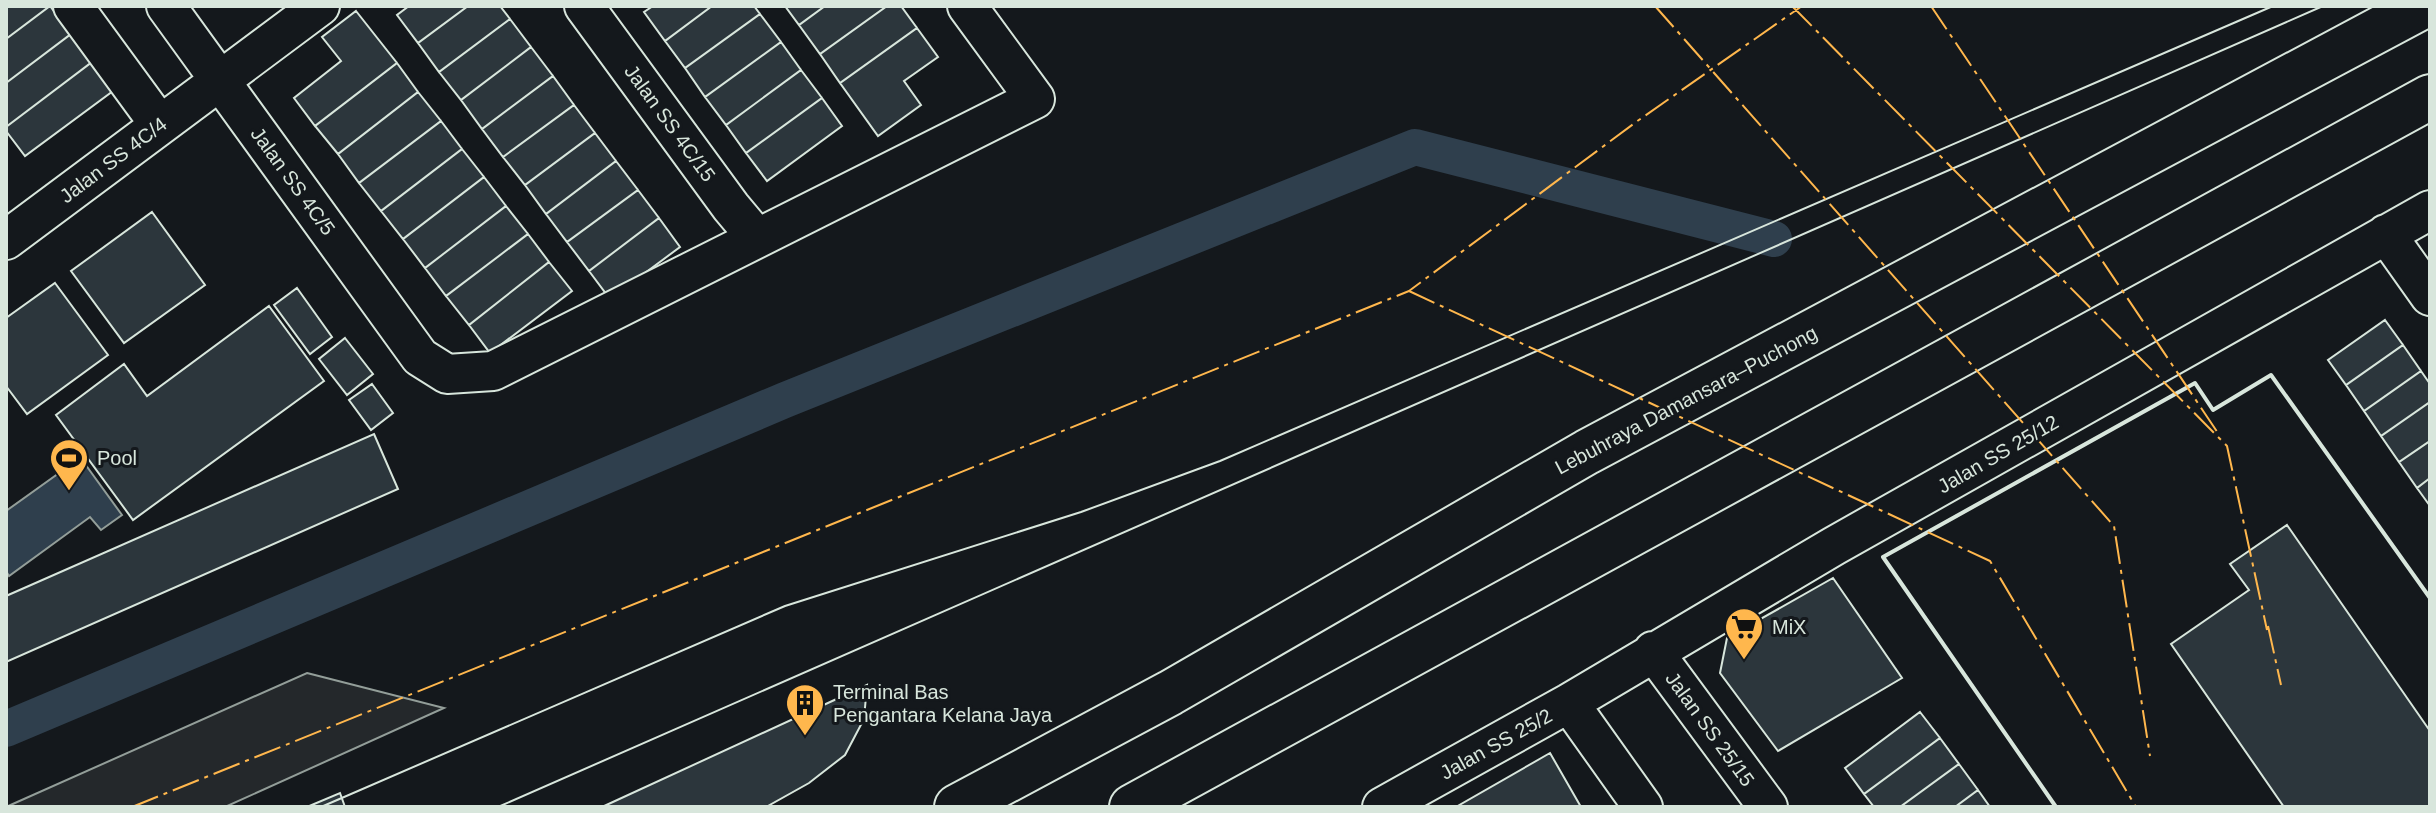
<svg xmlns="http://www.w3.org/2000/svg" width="2436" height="813" font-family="Helvetica,sans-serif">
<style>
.parking{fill:#24282b;stroke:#939e99;stroke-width:2}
.water{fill:#2f3f4d;stroke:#939e99;stroke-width:2}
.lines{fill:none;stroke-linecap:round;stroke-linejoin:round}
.canal{stroke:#2f3f4d;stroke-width:36}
.building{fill:#2c363c;stroke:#d8e6dc;stroke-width:2}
.minor-casing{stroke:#d8e6dc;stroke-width:42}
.highway-casing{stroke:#d8e6dc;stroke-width:48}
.minor{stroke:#14181c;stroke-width:38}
.highway{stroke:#14181c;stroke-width:44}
.tram{stroke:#d8e6dc;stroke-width:2}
.wall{stroke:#d8e6dc;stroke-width:4}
.power{stroke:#ffb74d;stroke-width:2;stroke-dasharray:28 6 4 6;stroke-linecap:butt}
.labels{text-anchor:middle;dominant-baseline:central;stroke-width:6;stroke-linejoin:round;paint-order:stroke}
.street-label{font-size:20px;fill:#d8e6dc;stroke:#14181c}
.poi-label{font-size:20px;fill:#d8e6dc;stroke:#14181c;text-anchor:start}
</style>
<rect width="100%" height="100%" fill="#14181c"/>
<path class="parking" d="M307,673L444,708L225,807H6Z"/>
<path class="water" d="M72,446L122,515L101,530L90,517L9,576L6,571V511L59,473L51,462Z"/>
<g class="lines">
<path class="canal" d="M6,729L785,400L1415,147L1774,239"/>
</g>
<path class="building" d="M6,6H50L6,39Z
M50,6L71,34L6,83V39Z
M409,6H468L418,43L397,15Z
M468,6H500L510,19L439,72L418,43Z
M653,6H712L665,41L644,12Z
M712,6H754L760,14L685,68L665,41Z
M785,6H825L799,25Z
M825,6H887L820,54L799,25Z
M887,6H901L917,28L840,83L820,54Z
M356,11L397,63L315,126L294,98L341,61L322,37Z
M760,14L781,42L705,97L685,68Z
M510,19L531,47L461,100L439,72Z
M917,28L938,57L904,81L921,105L878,136L840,83Z
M71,34L92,62L6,127V83Z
M781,42L801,70L726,125L705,97Z
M531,47L553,76L482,129L461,100Z
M92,62L113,91L25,156L6,131V127Z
M397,63L418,92L338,154L315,126Z
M801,70L822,98L746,153L726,125Z
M553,76L574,105L503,157L482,129Z
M418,92L441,121L359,183L338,154Z
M822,98L842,126L767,181L746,153Z
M574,105L595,133L525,185L503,157Z
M441,121L462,149L381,211L359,183Z
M595,133L616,161L546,214L525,185Z
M462,149L484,177L403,239L381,211Z
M616,161L638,190L567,242L546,214Z
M484,177L506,206L425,268L403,239Z
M638,190L659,218L589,271L567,242Z
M506,206L528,234L446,296L425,268Z
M152,212L205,285L124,343L71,271Z
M659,218L680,247L610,299L589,271Z
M528,234L549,262L469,325L446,296Z
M549,262L572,291L490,353L469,325Z
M55,283L108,355L27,414L6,386V318Z
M297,288L332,337L310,354L274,305Z
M269,306L324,381L133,520L56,415L124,364L147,396Z
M2385,320L2403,345L2346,385L2328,360Z
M345,338L373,374L347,395L319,359Z
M2403,345L2421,371L2364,411L2346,385Z
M2421,371L2430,384V402L2381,436L2364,411Z
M372,384L393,413L371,430L349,400Z
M2430,402V441L2399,462L2381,436Z
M374,434L398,489L6,662V596Z
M2430,441V478L2417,488L2399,462Z
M2430,478V506L2417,488Z
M2287,525L2430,731V807H2284L2171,644L2249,590L2230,564Z
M1833,578L1902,678L1778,751L1720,673L1727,638Z
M867,685L864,719L845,755L809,783L766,807H602Z
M1920,712L1940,738L1864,794L1845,768Z
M1940,738L1959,764L1900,807H1874L1864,794Z
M1550,753L1581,807H1456Z
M1959,764L1978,790L1955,807H1900Z
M1978,790L1990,807H1955Z
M340,793L345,807H307Z"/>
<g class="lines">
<g class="minor-casing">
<path id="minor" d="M73,6L160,125
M166,6L420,357L447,374L493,371L1035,99L967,6
M584,6L731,207L757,238
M2386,234L2430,296
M6,240L320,6
M1653,651L1768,807
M1569,703L1643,807
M1382,807L1569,703L1834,546L2430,210"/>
</g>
<g class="highway-casing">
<path id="highway" d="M957,807L1170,693L1587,452L2423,6
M1132,807L2430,97"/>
</g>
<use href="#minor" class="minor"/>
<use href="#highway" class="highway"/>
<path class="tram" d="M321,807L785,606L1081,512L1220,461L2273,6
M498,807L2323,6"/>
<path class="wall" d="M2056,807L1883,557L2195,383L2213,410L2271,375L2430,598"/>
<path class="power" d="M1655,6L2114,526L2150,756
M1792,6L2227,446L2267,630
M1931,6L2218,433
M1409,291L1990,561L2136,807
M2268,626L2281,685
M132,807L1409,291L1636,122L1802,6"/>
</g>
<defs>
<g id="stadium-pin" transform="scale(2)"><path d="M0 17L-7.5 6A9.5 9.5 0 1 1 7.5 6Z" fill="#ffb74d" stroke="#14181c"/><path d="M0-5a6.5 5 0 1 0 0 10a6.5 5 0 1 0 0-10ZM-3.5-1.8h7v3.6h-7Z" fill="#111"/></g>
<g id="supermarket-pin" transform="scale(2)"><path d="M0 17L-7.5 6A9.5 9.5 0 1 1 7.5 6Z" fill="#ffb74d" stroke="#14181c"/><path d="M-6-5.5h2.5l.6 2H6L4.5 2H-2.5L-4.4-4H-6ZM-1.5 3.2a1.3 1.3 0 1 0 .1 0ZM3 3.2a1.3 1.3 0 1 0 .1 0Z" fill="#111"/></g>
<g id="building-pin" transform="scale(2)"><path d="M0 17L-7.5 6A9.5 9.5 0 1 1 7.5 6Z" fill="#ffb74d" stroke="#14181c"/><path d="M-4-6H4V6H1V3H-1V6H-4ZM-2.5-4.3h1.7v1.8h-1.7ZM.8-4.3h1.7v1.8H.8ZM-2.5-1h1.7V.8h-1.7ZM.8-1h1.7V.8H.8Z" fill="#111"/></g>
</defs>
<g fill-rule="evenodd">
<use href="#stadium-pin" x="69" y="458"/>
<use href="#supermarket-pin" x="1744" y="627"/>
<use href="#building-pin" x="805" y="703"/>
</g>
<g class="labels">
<g class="street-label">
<text transform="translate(670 123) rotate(54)">Jalan SS 4C/15</text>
<text transform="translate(113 160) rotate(-37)">Jalan SS 4C/4</text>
<text transform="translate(293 181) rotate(54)">Jalan SS 4C/5</text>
<text transform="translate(1686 400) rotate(-28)">Lebuhraya Damansara–Puchong</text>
<text transform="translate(1998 454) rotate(-30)">Jalan SS 25/12</text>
<text transform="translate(1710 729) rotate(54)">Jalan SS 25/15</text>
<text transform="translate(1496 744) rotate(-29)">Jalan SS 25/2</text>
</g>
<g class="poi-label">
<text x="97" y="458">Pool</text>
<text x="1772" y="627">MiX</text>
<text x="833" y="692">Terminal Bas<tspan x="833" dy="23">Pengantara Kelana Jaya</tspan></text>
</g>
</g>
<rect width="2436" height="813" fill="none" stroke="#d8e6dc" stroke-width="16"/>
</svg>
